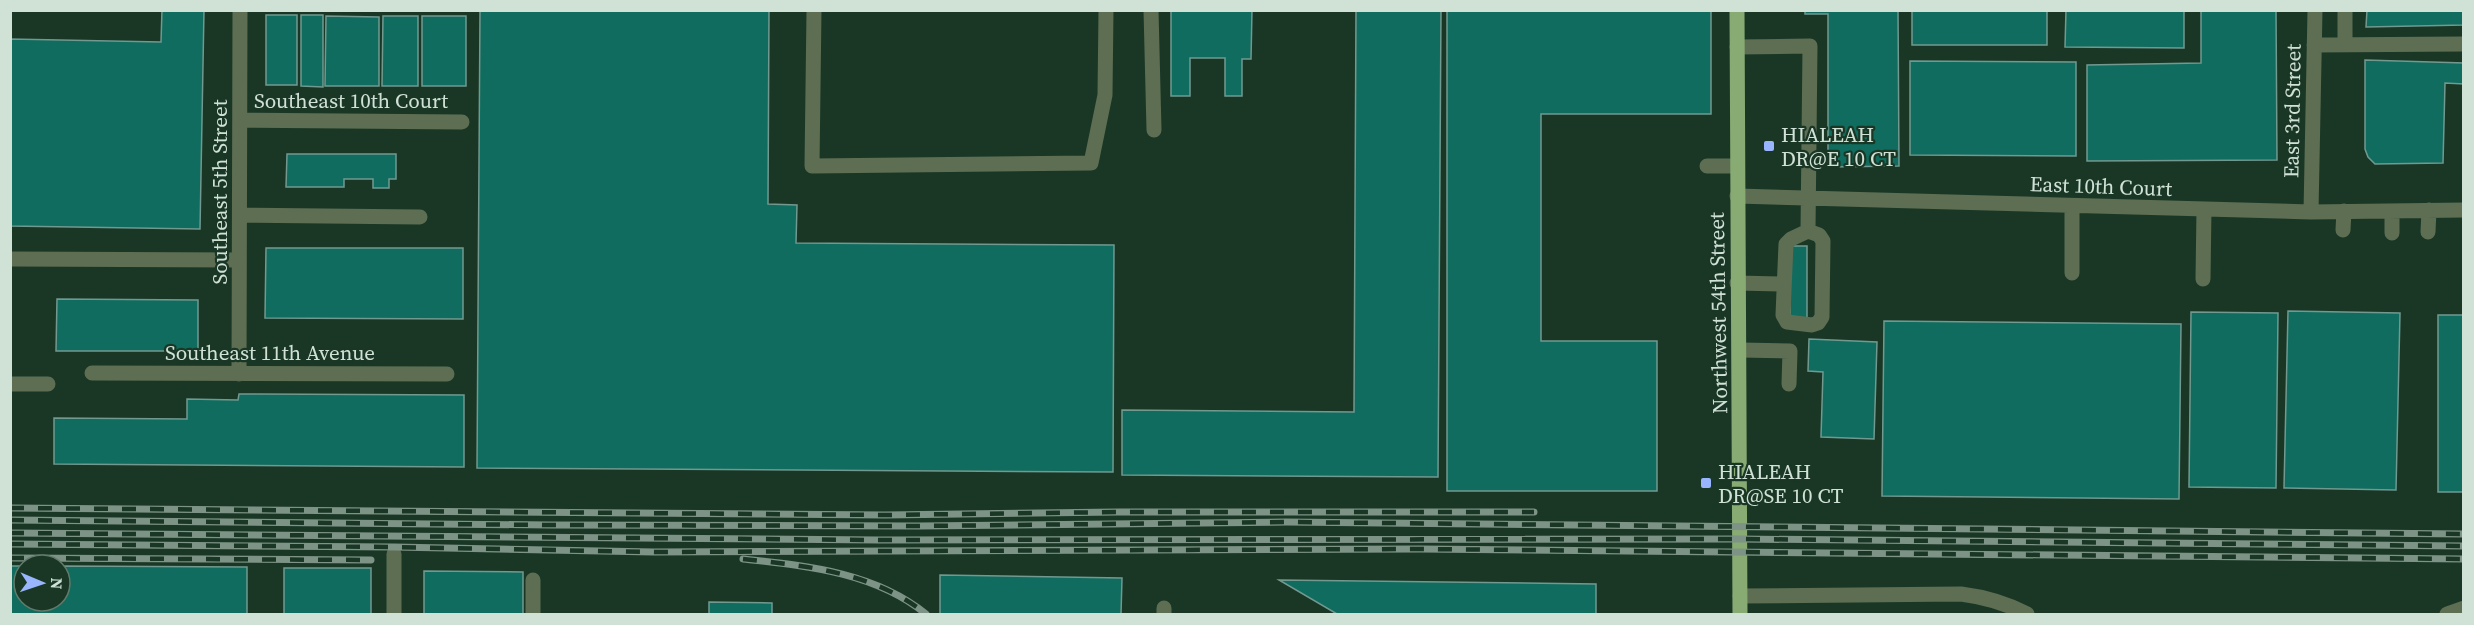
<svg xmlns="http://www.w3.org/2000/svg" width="2474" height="625" font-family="'Source Serif 4',serif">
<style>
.building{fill:#0f6c5e;stroke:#719990;stroke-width:1.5}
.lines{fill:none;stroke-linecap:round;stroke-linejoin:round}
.minor{stroke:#5d6e53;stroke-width:15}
.major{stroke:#87ab73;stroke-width:15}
.rail-casing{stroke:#7d9385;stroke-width:7}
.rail{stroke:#1a3726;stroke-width:4.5;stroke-dasharray:14;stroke-linecap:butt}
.poi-dot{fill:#98b5fd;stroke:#1a3726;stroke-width:2}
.labels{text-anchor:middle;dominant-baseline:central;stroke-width:4.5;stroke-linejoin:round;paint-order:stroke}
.street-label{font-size:21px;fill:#d0e1d6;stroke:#1a3726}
.poi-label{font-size:21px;fill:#d0e1d6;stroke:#1a3726;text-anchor:start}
</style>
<rect width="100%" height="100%" fill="#1a3726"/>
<path class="building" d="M162,10H204L200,229L10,226V39L161,42Z
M480,10H769L768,204L797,205L796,243L1114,245L1113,472L477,468Z
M1171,10H1252L1251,59H1242V96H1225V58H1190V96H1171Z
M1356,10H1441L1438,477L1122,475V410L1354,412Z
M1447,10H1711V114H1541V341H1657V491H1447Z
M1805,10H1898L1899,166L1828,167V14H1805Z
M1912,10H2047V45H1912Z
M2066,10H2184V48L2065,47Z
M2201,10H2276L2277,160L2087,161V65L2201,63Z
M2367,10H2464V25L2366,27Z
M266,15H297V85H266Z
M301,15H323V87L301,86Z
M326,16L379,17V86H325Z
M383,16H418V86H382Z
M422,16H466V86H422Z
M2365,60L2464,63V84L2445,83L2443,163L2375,164L2368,157L2365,149Z
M1910,61L2076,62V156L1910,155Z
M287,154H396V179H389V188H373V179H344V187H286Z
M1790,246H1807V320H1790Z
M266,248H463V319L265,318Z
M57,299L198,300V351H56Z
M2288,311L2400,313L2396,490L2284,488Z
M2191,312L2278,313L2276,488L2189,487Z
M2438,315H2464V492H2438Z
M1884,321L2181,324L2179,499L1882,496Z
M1809,339L1877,342L1874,439L1821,437L1823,372L1808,371Z
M239,394L464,395V467L54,464V418L187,419V399L238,400Z
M10,566H24V601H60V566L247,567V614H10Z
M284,568H371V614H284Z
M424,571L523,572V614H424Z
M940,575L1122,578L1121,614H940Z
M1279,580L1596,584V614H1337Z
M709,602L772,603V614H709Z"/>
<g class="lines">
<path class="minor" d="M814,10L812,166L1091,163L1105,95L1106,10
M1151,10L1154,130
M2314,45L2464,44
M2345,45V10
M1737,47L1810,46L1808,231L1791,239L1786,244L1783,315L1787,322L1812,325L1818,323L1822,317L1823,241L1819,235L1808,231
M240,120L462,122
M1707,166H1737
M1737,196L2311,212L2464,210
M2311,212L2315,10
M240,215L420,217
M2343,230L2344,211
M2428,232L2429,210
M2392,233V211
M10,259L239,260
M2072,273V206
M2203,279L2204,209
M1737,283L1783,284
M1740,350L1790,351L1789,384
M92,373L447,374
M239,374L240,10
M10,384H48
M394,554V614
M1740,596L1961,594C1985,597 2006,603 2027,614
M1164,608V614
M533,614V580
M2447,614L2464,608"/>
<path class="major" d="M1737,10L1740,614"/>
<g class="rail-casing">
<path id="rail" d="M10,508L885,515L1118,512H1534
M10,520L550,525L919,526L1286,522L2464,534
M10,533L879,540L1740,539L2464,546
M10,544L394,547L654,552L1420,549L2464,559
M10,558L371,560
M743,559C807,566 874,572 926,614"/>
</g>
<use href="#rail" class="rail"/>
</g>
<g class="poi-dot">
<rect x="1763" y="140" width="12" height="12" rx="3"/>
<rect x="1700" y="477" width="12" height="12" rx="3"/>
</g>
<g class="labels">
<g class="street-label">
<text x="351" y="100">Southeast 10th Court</text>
<text transform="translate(2292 111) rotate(-89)">East 3rd Street</text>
<text transform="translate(2101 186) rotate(2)">East 10th Court</text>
<text transform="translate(219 192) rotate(-90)">Southeast 5th Street</text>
<text transform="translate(1718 313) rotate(-91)">Northwest 54th Street</text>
<text x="270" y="352">Southeast 11th Avenue</text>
</g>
<g class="poi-label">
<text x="1781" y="134">HIALEAH<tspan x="1781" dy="24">DR@E 10 CT</tspan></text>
<text x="1718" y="471">HIALEAH<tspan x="1718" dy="24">DR@SE 10 CT</tspan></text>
</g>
</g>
<rect width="2474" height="625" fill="none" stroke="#d0e1d6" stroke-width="24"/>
<g transform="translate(42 583) rotate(92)"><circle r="28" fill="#1a3726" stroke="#637b6c" stroke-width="1.5"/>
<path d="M0-4.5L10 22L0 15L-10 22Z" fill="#98b5fd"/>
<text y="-9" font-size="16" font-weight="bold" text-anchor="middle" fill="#d0e1d6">N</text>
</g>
</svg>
